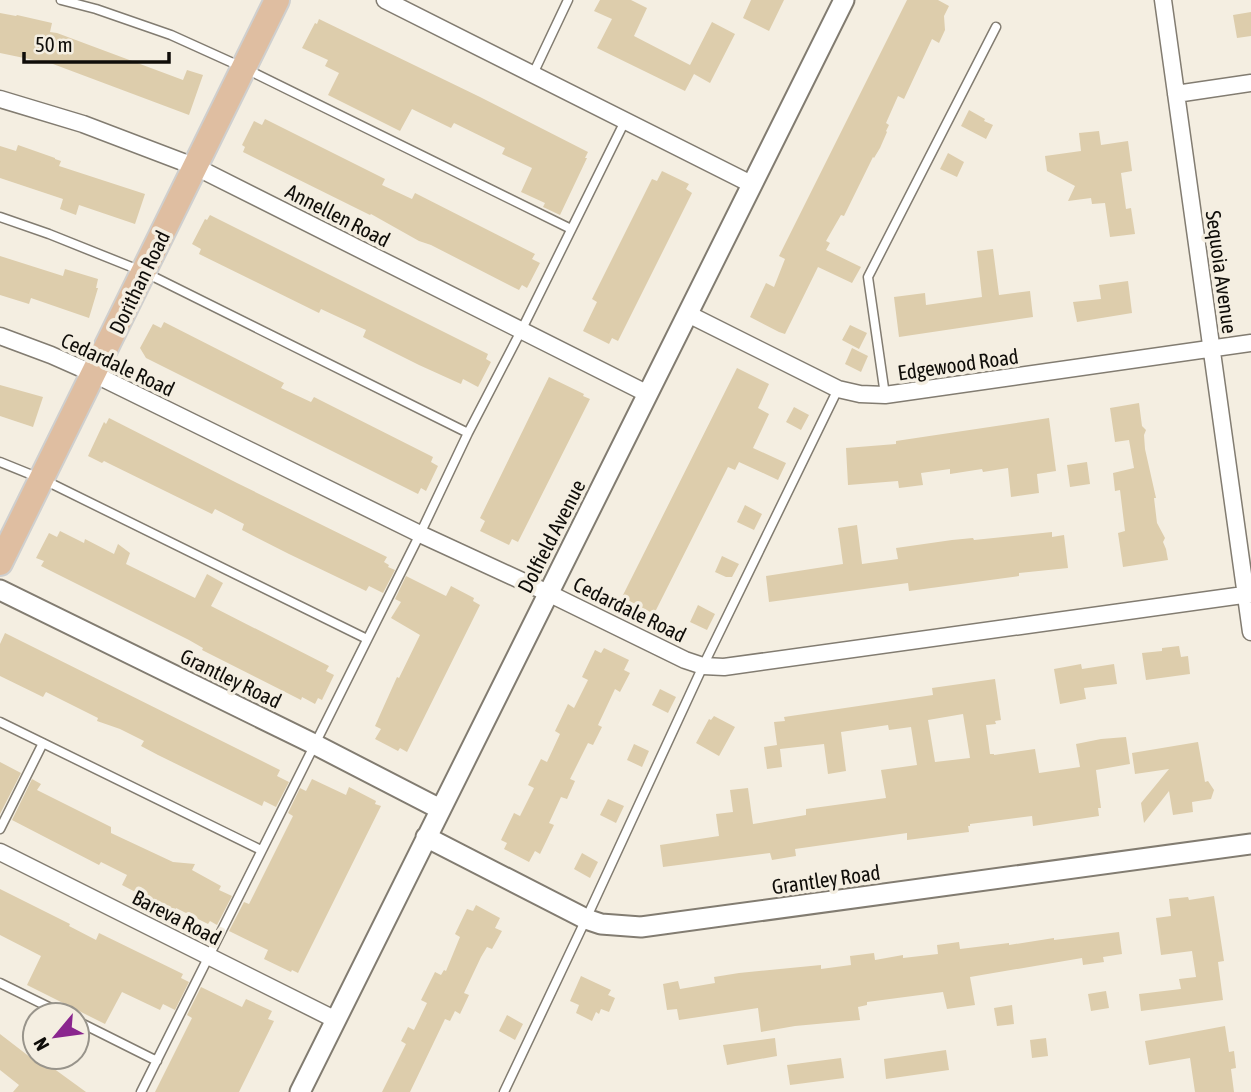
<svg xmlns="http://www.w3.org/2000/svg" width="1251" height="1092" font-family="'Asap Condensed',sans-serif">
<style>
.building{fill:#ddcdac;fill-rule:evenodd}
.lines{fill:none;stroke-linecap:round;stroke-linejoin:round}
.service-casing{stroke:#827c71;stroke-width:11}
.minor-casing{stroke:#827c71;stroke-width:19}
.tertiary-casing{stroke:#827c71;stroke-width:23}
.primary-casing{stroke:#cfcfce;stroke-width:28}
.service{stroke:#fff;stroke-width:8}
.minor{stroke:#fff;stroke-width:16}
.tertiary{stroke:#fff;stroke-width:19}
.primary{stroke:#dfbea1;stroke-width:24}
.labels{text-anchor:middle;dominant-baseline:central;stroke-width:7;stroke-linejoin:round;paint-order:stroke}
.street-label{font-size:21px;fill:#0f0d09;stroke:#f4eee1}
</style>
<rect width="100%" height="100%" fill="#f4eee1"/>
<path class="building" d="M600,0H631L647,8L634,36L690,65L712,22L735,34L710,83L694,74L685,91L597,48L612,19L594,11Z
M751,0H784L769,31L743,18Z
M907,0H938L949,6L944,16L945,30L939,43L932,39L904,99L898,96L886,123L889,125L886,131L887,132L880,148L874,158L873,157L844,216L841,215L826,241L830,243L826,250L861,267L852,283L818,267L785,334L779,332L750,317L766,283L774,287L785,259L779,256Z
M1251,12V36L1237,38L1233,15Z
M0,13L16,16L17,15L52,23L50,32L57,33L183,80L187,70L203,75L189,115L53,64L0,53Z
M319,19L480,97L588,152L585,158H587L560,215L543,207L545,203L521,192L532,168L502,154L505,148L454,123L451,128L412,109L400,131L328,95L339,73L325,66L328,60L302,48L315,23L317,24Z
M969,110L985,119L984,121L993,125L986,139L961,126Z
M265,119L385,179L382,185L412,199L415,193L535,254L532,259L540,263L527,288L522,285L519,290L431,245L419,241L371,214L370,215L243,152L245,147L242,145L254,121L262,125Z
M1099,131L1101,145L1128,141L1132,171L1121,173L1126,209L1131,208L1135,234L1110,237L1105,203L1092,204L1091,198L1068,201L1075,186L1047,171L1045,156L1081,151L1079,133Z
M18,145L55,158V159L61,161L59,166L145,194L135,224L79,205L76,215L60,209L63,199L0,178V146L16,151Z
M948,153L964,162L957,177L940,169Z
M662,171L689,184L686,189L692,193L618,341L612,338L609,344L583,331L597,302L592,299L652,179L657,181Z
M210,215L488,354L486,359L491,362L478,387L463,379L461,384L419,365L363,337L366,330L321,309L319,313L199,254L201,249L192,244L205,219L207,220Z
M993,249L999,295L1030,291L1033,317L899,337L894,297L925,293L926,305L982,297L977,251Z
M0,256L63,276L65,269L98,279L96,288H98L89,318L31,298L29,304L0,295Z
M1128,281L1132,313L1077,322L1073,302L1101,299L1099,285Z
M164,322L284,383L281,388L311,402L314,397L433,457L431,462L438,466L426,491L421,488L418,494L146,358L140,348L153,324L161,328Z
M850,325L867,333L859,349L842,340Z
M852,348L868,356L861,372L845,364Z
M737,368L769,384L758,408L769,414L753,448L786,463L778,480L739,462L735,470L728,467L654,614L622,597Z
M549,377L584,394L583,396L590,399L518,542L512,539L509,545L480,531L485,521L480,518Z
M0,385L43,397L33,427L0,416Z
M1139,403L1142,426L1146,430L1144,435L1145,449L1156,498H1154L1157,523L1165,538L1163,542L1166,549L1168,560L1123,567L1118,533L1125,531L1120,490L1115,491L1113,473L1134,468L1129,440L1115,442L1110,408Z
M794,407L809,415L801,430L786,422Z
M109,418L237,483L387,557L384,562L389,565L388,567L395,570L383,593L369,586L366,591L360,588L289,554L242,530L244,524L215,509L212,514L112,465L104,461L102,463L88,456L104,422L106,424Z
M1049,418L1056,471L1037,474L1039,493L1011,497L1008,468L983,472L982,469L950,474V469L921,473L923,485L899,488L898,481L848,485L846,448L896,444V441Z
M1087,462L1090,484L1070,487L1067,465Z
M745,505L762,514L754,530L737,522Z
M857,525L862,564L898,559L896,548L952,540L973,538L974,540L1052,532V537L1064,535L1068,568L1019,573V576L909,591L908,583L769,602L766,576L843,564L838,528Z
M60,531L84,543L85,539L114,554L118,544L130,553L126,564L195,598L207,574L223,583L211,606L329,666L326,671L334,675L322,700L318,698L315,704L302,697L301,700L202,650L203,648L189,640L41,566L44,561L36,558L49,533L57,537Z
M722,556L739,564L732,577H726L715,572Z
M406,576L446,596L451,586L474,598L473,601L480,605L407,752L400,748L398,751L375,739L381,729L375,726L397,677L399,678L420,635L391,618L401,602L395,599Z
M698,605L715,614L707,630L690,622Z
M5,633L280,770L277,776L289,782L276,807L264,801L262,806L158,755L141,746L144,741L120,729L97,721L98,718L46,692L43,697L0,676V644Z
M1179,646L1181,657L1188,656L1190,674L1146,680L1142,653L1162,651V648Z
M604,648L629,660L624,670L630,673L620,692L615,689L598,725L602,727L593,745L588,743L570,779L575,781L567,799L561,797L549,823L554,825L540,854L535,851L529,862L504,849L507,843L501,840L514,813L520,816L534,788L528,785L541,759L547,762L560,734L555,731L568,704L574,708L588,680L582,677L595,650L601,653Z
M1081,664L1082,669L1114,664L1117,684L1084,688L1086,699L1060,704L1054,669Z
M995,679L1001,720L995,721L996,724L986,725L990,754H994V755L1035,749L1039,773L1080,767L1076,744L1101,739L1126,737L1130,764L1096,770L1101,808H1098L1099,816L1033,826L1032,816L970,824V826H968L969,832L946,835L907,840V833L795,849L796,856L772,860L770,853L663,867L660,845L719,836L716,814L733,812L730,790L748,788L753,824L806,815V809L886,798L881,770L917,765L911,727L889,730L888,725L841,732L846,771L828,774L824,744L780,749L782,767L767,769L764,747L777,745L774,722L785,721L784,717L933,695L932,688ZM963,714L970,758L935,762L928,720Z
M660,689L676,697L668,713L652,705Z
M714,716L735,727L719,756L696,743L709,719L711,720Z
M1198,742L1205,782L1208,781L1214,790L1211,799L1192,802L1193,812L1173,815L1169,791L1144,823L1141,803L1169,769L1135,774L1132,753Z
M634,744L649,751L642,767L627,760Z
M0,762L21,773L0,814Z
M32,779L41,784L37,790L111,827V833L173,862L195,864L192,870L221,886L219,890L232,896L217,925L210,921L208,924L176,908L174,912L122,885L127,875L101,862L99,865L12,820Z
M312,779L346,795L349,787L376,801L375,804L381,806L298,973L292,970L291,972L264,959L268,950L229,931L244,902L249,904L293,816L288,813L300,788L306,791Z
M608,799L624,806L616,823L600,815Z
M582,853L598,862L590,878L574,869Z
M0,889L70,924L69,926L96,940L99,933L183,974L181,978L189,982L175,1010L163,1004L160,1010L122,992L105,1024L27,985L41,956L0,935Z
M1214,896L1224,961L1218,962L1223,1000L1141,1011L1139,994L1181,989L1179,979L1196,977L1192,951L1161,955L1156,918L1171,916L1169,899L1188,897L1189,900Z
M476,905L500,918L495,928L502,931L492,949L487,947L481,957L464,993L469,995L460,1014L455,1011L450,1021L445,1019L410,1092H382L406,1044L401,1041L408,1027L414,1030L427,1003L421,1000L435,972L441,975L444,970L446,971L460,937L455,934L467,909L473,911Z
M1119,932L1122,954L1103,957L1104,962L1083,965L1082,958L970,977L975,1005L947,1009L943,992L867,1002V1005L858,1007L860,1020L795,1026L761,1032L758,1008L679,1020L677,1009L667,1010L663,984L678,981L680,989L715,983L714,977L739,973L821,965V969L851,965L850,956L874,953L875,960L903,955V958L938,954L937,945L959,942L960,949L1009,943V945L1054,938V940Z
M581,976L611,990L608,995L615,998L609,1012L601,1009L599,1014L596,1012L592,1021L576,1013L579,1005L570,1001Z
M201,987L242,1007L246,999L272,1011L268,1019L274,1021L239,1092H155L192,1018L187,1015Z
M1106,991L1109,1008L1091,1011L1088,994Z
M1012,1005L1014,1024L997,1026L994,1008Z
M507,1015L523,1024L515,1040L499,1031Z
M1225,1026L1229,1052L1234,1051L1236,1068L1231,1069L1234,1092H1195L1190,1058L1149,1065L1145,1041Z
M0,1034L39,1064L42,1060L86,1092H13L19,1085L0,1070Z
M775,1038L777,1056L727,1065L723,1045Z
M1046,1038L1048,1056L1032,1058L1030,1040Z
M946,1050L949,1070L886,1079L884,1059Z
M841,1058L844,1078L790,1085L787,1065Z"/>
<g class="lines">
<g class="service-casing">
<path id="service" d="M61,0L96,9L171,35L244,68L571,229
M533,74L568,0
M0,217L49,234L144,272L468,433
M885,395L868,277L996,27
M0,462L42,479L367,639
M0,722L261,850
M0,829L43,743
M0,983L65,1015
M77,1021L157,1061
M141,1092L420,534L468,433L521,331L625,121
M504,1092L586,919L703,666L838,389"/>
</g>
<g class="minor-casing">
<path id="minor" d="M385,0L753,185
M1163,0L1251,632
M1176,94L1251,83
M0,99L83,124L196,167L648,394
M688,314L838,389L860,394L885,395L1251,343
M0,336L51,355L94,374L420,534L548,593L685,660L703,666L724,667L1251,594
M0,852L336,1020"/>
</g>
<g class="tertiary-casing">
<path id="tertiary" d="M0,590L314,744L440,809
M426,837L586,919L601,924L641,927L1251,844
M300,1092L844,0"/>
</g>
<g class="primary-casing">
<path id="primary" d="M0,563L277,0"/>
</g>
<use href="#service" class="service"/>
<use href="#minor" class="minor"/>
<use href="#tertiary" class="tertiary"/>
<use href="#primary" class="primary"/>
</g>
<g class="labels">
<g class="street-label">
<text transform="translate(338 215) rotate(27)">Annellen Road</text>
<text transform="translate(1222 272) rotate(82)">Sequoia Avenue</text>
<text transform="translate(139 282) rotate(-64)">Dorithan Road</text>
<text transform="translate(118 364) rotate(25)">Cedardale Road</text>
<text transform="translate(958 364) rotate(-8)">Edgewood Road</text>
<text transform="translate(551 536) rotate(-63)">Dolfield Avenue</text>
<text transform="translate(630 609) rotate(26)">Cedardale Road</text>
<text transform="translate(231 678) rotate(26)">Grantley Road</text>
<text transform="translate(826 879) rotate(-8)">Grantley Road</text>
<text transform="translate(177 917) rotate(27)">Bareva Road</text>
</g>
</g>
<g transform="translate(56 1036) rotate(241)"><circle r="33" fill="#f4eee1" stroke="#98948b" stroke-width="2"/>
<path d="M0-5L12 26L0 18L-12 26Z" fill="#8a268e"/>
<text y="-10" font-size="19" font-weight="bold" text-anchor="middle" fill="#0f0d09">N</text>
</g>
<path d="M24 52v10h145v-10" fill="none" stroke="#0f0d09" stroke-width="3.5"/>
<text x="35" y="52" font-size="21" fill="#0f0d09" stroke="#f4eee1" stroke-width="5" paint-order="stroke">50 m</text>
</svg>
